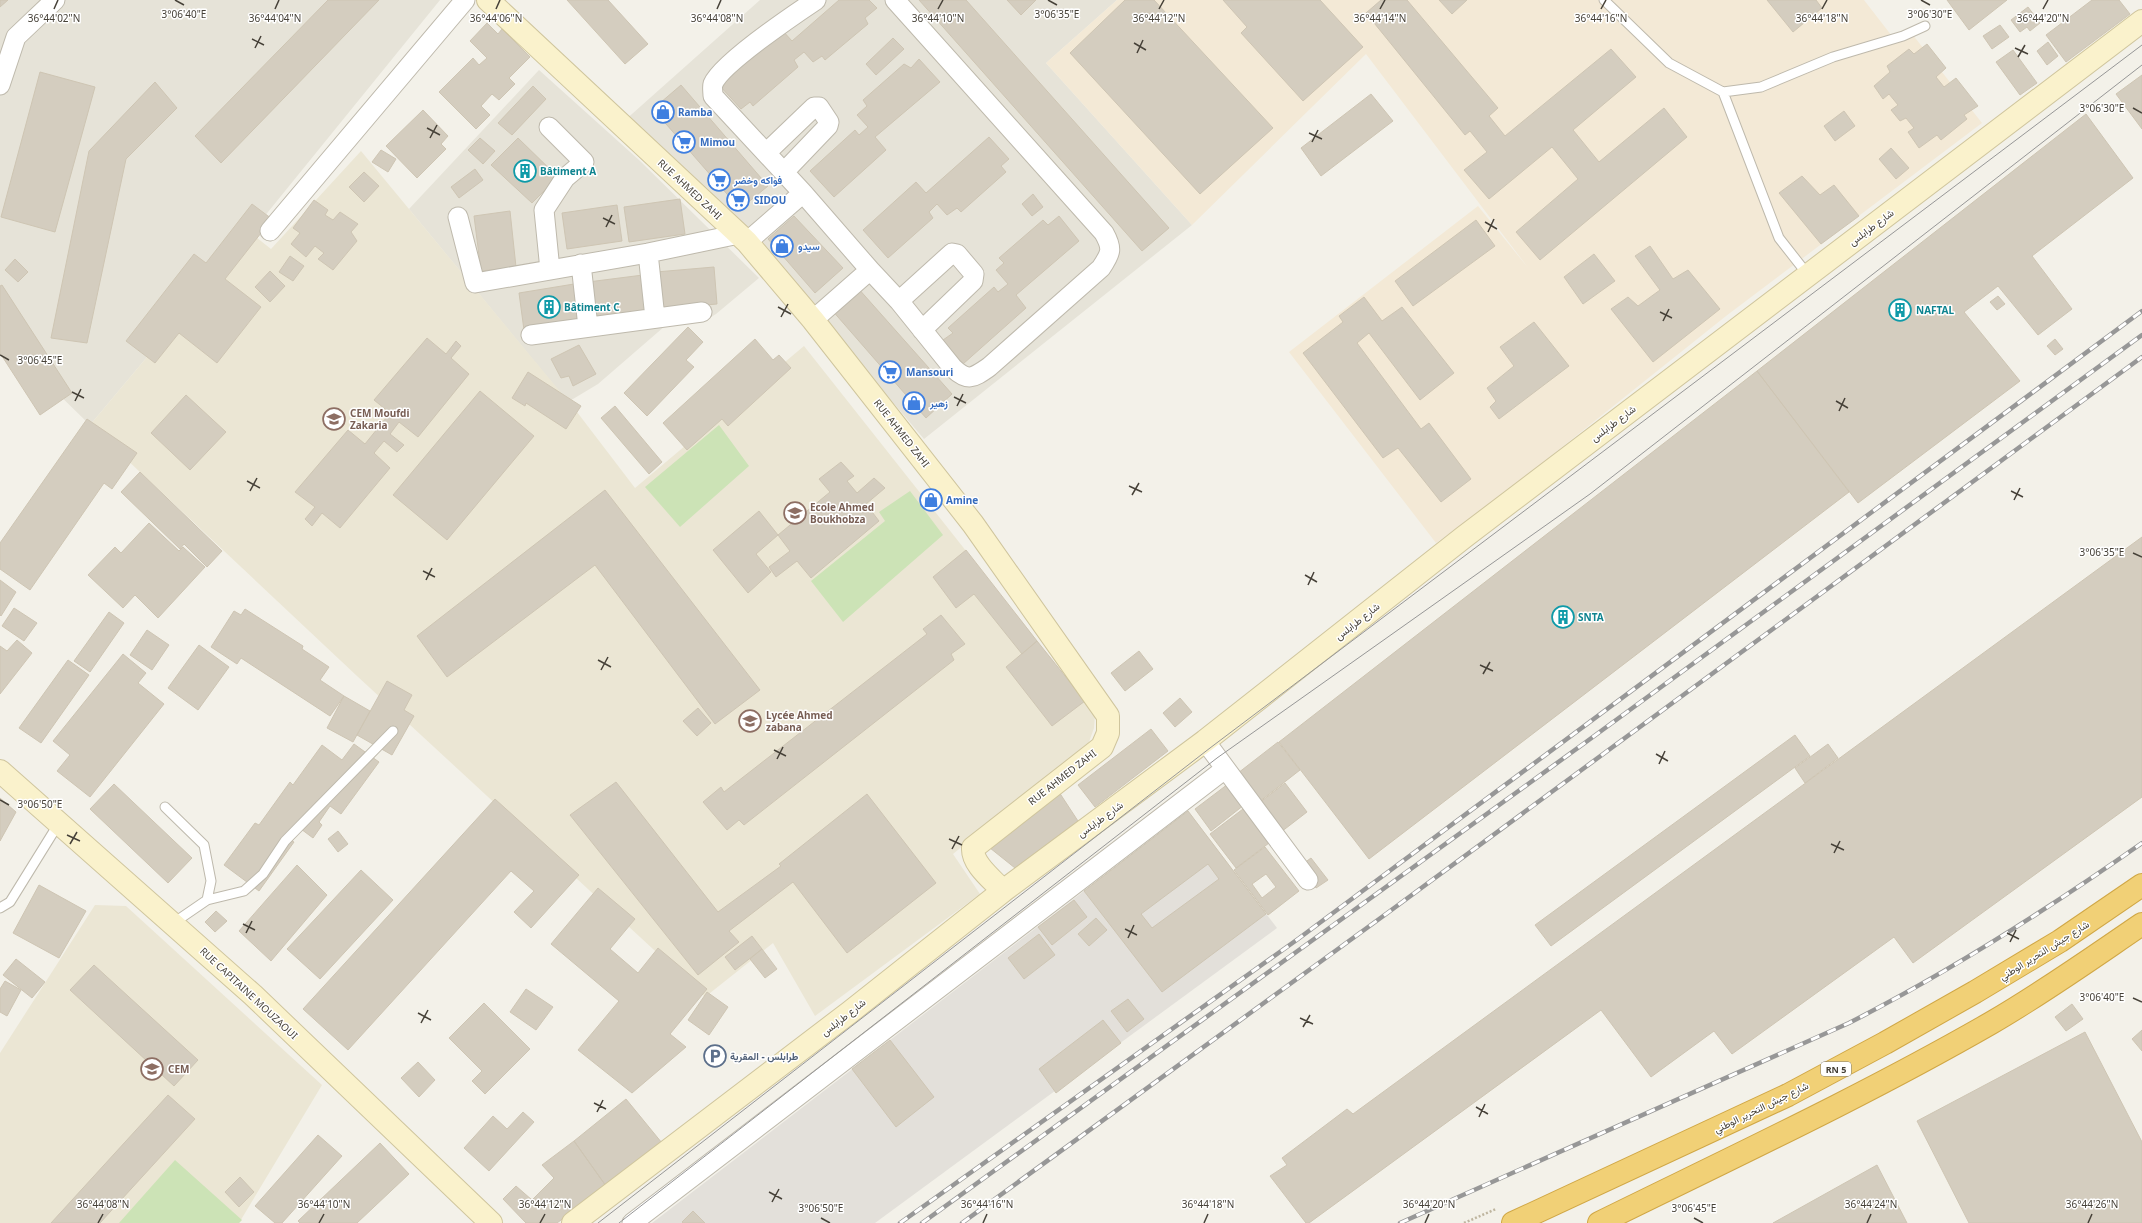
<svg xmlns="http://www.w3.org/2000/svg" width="2142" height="1223" font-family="'Noto Sans',Vazirmatn,sans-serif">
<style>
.residential{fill:#e6e3d8}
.commercial{fill:#f3e9d6}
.industrial{fill:#e3e0da}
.education{fill:#ebe6d4}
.green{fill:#cce3b6}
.building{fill:#d4cdbf;stroke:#cec5b3;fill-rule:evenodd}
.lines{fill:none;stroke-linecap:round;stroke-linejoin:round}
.lane-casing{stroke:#beb9ac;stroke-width:11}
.street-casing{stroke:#beb9ac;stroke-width:21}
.secondary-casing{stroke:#cfc59d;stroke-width:24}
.highway-casing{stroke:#d0a746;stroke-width:24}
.path{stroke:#beb59f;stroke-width:2.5;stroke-dasharray:2 2;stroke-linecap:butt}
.lane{stroke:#fff;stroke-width:9}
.street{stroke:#fff;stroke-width:19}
.secondary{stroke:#faf2cc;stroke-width:22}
.highway{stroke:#f1d076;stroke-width:22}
.tram{stroke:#979797;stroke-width:1}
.rail-casing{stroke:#979797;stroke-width:4.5}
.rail{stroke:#fff;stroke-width:3;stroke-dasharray:9;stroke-linecap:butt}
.ticks{fill:none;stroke:#464138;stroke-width:1.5}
.labels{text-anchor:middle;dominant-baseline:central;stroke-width:3;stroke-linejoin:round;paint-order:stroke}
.shield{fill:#fff;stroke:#7e7a74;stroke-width:1}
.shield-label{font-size:9px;font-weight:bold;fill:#464138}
.shop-label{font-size:10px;font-weight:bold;fill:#366cbe;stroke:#fff;text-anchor:start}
.culture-label{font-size:10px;font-weight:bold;fill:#0d838f;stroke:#fff;text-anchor:start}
.street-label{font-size:10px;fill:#464138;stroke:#fff}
.education-label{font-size:10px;font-weight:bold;fill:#785e54;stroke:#fff;text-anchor:start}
.service-label{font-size:10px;font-weight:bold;fill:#4e5e75;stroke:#fff;text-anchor:start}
.ticks-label{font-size:10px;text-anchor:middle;fill:#464138;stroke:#fff;stroke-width:3;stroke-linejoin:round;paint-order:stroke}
</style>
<rect width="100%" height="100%" fill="#f3f1e9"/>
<path class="residential" d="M0,0H440L251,233L90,425L49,385L0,299Z
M760,0H1117L1046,63L1192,225L924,439L747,231L623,122Z
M539,70L639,160L759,278L716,314L706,320L665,326L598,384L568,402L409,209Z"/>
<path class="commercial" d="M1117,0H1864L1895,40L1909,30L1982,123L1726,316L1506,492L1436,543L1289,352L1478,206L1529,269L1366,54L1192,225L1046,63Z"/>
<path class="industrial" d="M1188,811L1277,928L875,1223H652Z"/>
<path class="education" d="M361,151L577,412L635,488L804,346L1095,714L1094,728L1089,742L953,854L980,894L815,1016L773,943L705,997L357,676L90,425L251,233L271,249Z
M95,905L126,906L322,1085L239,1223H0V1053Z"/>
<path class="green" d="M719,425L749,466L680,527L645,487Z
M910,491L943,535L843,622L811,581L885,521L879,512Z
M175,1160L242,1220L239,1223H119Z"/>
<path class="building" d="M0,0H8L0,7Z
M328,0H379L221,163L195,136Z
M567,0H608L648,44L625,64Z
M839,0H869L877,8L865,18L868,24L825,60L822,56L813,62L804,52L794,60L798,67L753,106L750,102L741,109L719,85L782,30L792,41Z
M919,0H966L1169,228L1142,251Z
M1007,0H1036L1021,15Z
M1125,0H1154L1273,128L1200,194L1070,53Z
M1223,0H1320L1363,47L1303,101L1241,33L1247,27Z
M1381,0H1407L1498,108L1489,116L1505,136L1611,49L1636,77L1573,130L1599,162L1664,108L1687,137L1540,260L1516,232L1578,179L1552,147L1489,199L1464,170L1487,152L1470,131L1465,135L1366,13Z
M1439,0H1467L1452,14Z
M1767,0H1816L1822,8L1793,32Z
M1947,0H2007L1969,30Z
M2092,0H2119L2130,14L2066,62L2046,35Z
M2028,7L2040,23L2030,31L2027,27L2020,32L2011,20Z
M487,23L498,34L502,29L530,57L509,78L515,84L499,100L492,94L481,106L490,115L476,129L439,92L473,58L479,65L487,58L470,41Z
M2000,25L2009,37L1992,49L1983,36Z
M893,38L904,49L876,75L866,64Z
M2048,42L2058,56L2047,65L2037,51Z
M1927,44L1946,68L1936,77L1944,87L1956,78L1978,106L1964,115L1967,119L1941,140L1937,135L1919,148L1908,132L1914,128L1906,118L1900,121L1891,110L1898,105L1889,94L1883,99L1874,86L1890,72L1887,66L1909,49L1914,54Z
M2013,50L2037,83L2020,95L1996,62Z
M919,59L940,82L875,137L886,150L834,197L810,171L855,130L859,135L868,127L857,115L867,106L863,100L904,64L911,68Z
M40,72L95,87L55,232L1,217Z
M2142,75V129L2116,94Z
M155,82L177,108L126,159L87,343L51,338L89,151Z
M681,85L768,186L740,209L653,109Z
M533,86L546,99L512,135L498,123Z
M1371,94L1393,121L1321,176L1301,148Z
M423,110L448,136L441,144L446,149L417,178L386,146Z
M1844,111L1855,126L1835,141L1824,126Z
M2086,114L2133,178L2032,256L2072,309L2038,335L1998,286L1964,312L2020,381L1858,503L1757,371Z
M989,137L1009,159L1001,166L1006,172L961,212L957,208L947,215L937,204L929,212L933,218L888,258L863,230L916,182L926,193Z
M480,138L495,151L483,164L468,150Z
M518,138L558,177L532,203L491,165Z
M1891,148L1909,168L1896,179L1879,159Z
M381,150L396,159L388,172L372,162Z
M475,169L483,180L459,198L451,187Z
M364,172L379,186L364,202L349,187Z
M1802,176L1820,195L1834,185L1859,216L1821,244L1779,193Z
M1033,194L1043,207L1032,216L1022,204Z
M680,199L685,234L629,242L624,207Z
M314,200L328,210L325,215L333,220L340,212L358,224L351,232L357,241L333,270L318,259L324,253L315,246L306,257L291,244L300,233L293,228Z
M252,204L272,219L225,279L261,307L217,363L179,333L155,363L126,341L194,254L206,263Z
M617,205L622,241L567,249L562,213Z
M510,211L516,267L481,271L474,216Z
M794,216L843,268L815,293L768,239Z
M1059,216L1079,241L1016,295L1026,308L963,364L943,340L953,333L948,328L994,287L998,292L1008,284L996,270L1004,263L999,258L1043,220L1048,225Z
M1476,220L1495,246L1413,306L1395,281Z
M1650,246L1673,279L1688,270L1720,309L1653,362L1611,309L1628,297L1638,306L1660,290L1635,256Z
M1594,254L1615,281L1583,304L1564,277Z
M290,256L304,266L293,281L279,272Z
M15,259L28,272L18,282L5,270Z
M714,267L717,304L659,309L656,272Z
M270,271L285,286L270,302L255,287Z
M643,275L648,312L592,319L588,282Z
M574,284L580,321L524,330L519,293Z
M2,285L72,393L40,415L0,353V286Z
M857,287L952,394L926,418L831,309Z
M1998,296L2005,304L1997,310L1990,302Z
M1364,297L1382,321L1402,307L1454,373L1420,400L1369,333L1357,343L1421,429L1429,423L1471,479L1441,502L1398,448L1383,458L1303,353L1343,322L1339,316Z
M1534,322L1569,366L1499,419L1490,407L1496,401L1487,388L1514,366L1500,347Z
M688,327L703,342L686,360L694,367L647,416L624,393Z
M427,338L446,354L456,341L461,346L451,358L469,374L418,437L399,422L390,434L404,445L397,452L384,441L374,453L390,468L340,528L322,513L312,526L305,519L315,507L295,492L348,430L365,444L390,413L374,400Z
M755,339L773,360L779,355L791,368L728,426L722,419L687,450L663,423Z
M2055,339L2063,349L2055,355L2047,346Z
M579,345L596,374L573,386L569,376L561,378L551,359Z
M1757,371L1849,492L1369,859L1279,742Z
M528,372L581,406L566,429L526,403L525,406L512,398Z
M480,391L534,436L447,540L393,495Z
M186,395L226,432L190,470L151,433Z
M615,406L662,462L649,474L601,418Z
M87,419L137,453L112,489L104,483L30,590L0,569V543Z
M841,462L854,476L847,481L857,493L874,478L885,488L866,504L879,521L811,578L797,561L776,577L769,567L790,551L778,535L830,492L819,479Z
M140,472L222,551L207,567L184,544L180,549L121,492Z
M605,490L760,690L715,724L595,565L447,677L417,636Z
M759,511L778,535L756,554L771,572L748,593L713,550Z
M149,523L179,551L183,547L205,567L158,618L135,595L123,608L88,575L115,547L121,553Z
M2142,537V797L1913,963L1894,937L1732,1054L1714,1031L1651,1077L1601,1010L1309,1223H1306L1270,1176L1287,1165L1282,1158L1347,1109L1353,1114Z
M966,550L1037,641L1022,654L974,594L956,608L933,577Z
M0,580L16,592L1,616L0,615Z
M14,608L37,623L24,641L2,626Z
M245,609L303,646L302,649L329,667L320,680L344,696L330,716L241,658L237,664L211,647L234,611L241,615Z
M109,612L124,623L90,672L74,661Z
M941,615L965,644L951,654L954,660L744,825L739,820L727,830L703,802L721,787L724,792L927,634L923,629Z
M147,630L169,645L152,670L130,655Z
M17,640L32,653L0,694V646L7,651Z
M1037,641L1085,701L1052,726L1006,667Z
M199,645L229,667L198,710L168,688Z
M1139,651L1153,669L1125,691L1111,673Z
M123,654L146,673L138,683L164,704L90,797L57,771L70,755L53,741Z
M68,660L89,675L41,743L19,728Z
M387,681L412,695L404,710L414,716L392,755L357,735Z
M344,696L370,711L353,742L327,728Z
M1180,698L1192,712L1175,727L1163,713Z
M698,708L711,723L697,736L683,721Z
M1151,729L1168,751L1095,807L1078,785Z
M1795,735L1810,756L1551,946L1535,925Z
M1278,742L1300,770L1259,802L1238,773Z
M354,744L379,762L341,814L330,806L319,822L322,825L313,838L301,829L292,841L294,842L259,891L224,865L255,823L259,825L290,782L293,785L322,745L342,760Z
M1828,744L1838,758L1805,783L1795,768Z
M616,782L718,912L781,866L779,864L867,794L936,883L847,953L793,882L729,931L739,942L698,975L570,815Z
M1285,783L1307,812L1281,832L1259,803Z
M114,784L192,858L168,883L90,809Z
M1228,784L1244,805L1211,831L1195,809Z
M1059,792L1078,821L1015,868L990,848Z
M0,798L16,812L0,841Z
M495,799L579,875L531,928L514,912L534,891L511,871L348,1050L303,1009Z
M1243,809L1269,843L1236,868L1210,834Z
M1188,811L1266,914L1162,992L1084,891ZM1208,864L1219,879L1152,928L1141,914Z
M338,831L348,844L338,852L328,839Z
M1265,847L1299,891L1268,915L1234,870Z
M1311,858L1328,880L1316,888L1300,866Z
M297,865L327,895L271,961L239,931Z
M361,870L393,900L320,979L287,949Z
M1266,874L1276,887L1262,898L1252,884Z
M39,885L86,911L59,958L13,933Z
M598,888L635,919L610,949L638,973L658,948L707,989L670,1034L686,1047L632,1093L578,1050L619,1001L551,944Z
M1074,900L1087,917L1052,945L1038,927Z
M216,911L227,921L215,932L205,922Z
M1096,918L1107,930L1089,946L1078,934Z
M1039,934L1055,955L1024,979L1008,958Z
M752,936L762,949L735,970L725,957Z
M762,949L777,969L765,978L750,959Z
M16,959L45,982L32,998L3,975Z
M94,965L198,1060L174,1086L70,990Z
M5,981L21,990L7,1016L0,1012V989Z
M526,989L553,1007L536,1030L510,1012Z
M707,992L728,1007L709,1035L688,1020Z
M1128,999L1144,1019L1127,1032L1111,1011Z
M484,1003L530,1049L485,1094L472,1081L482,1071L449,1038Z
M2072,1004L2083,1019L2066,1031L2055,1017Z
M1103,1020L1121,1043L1056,1093L1039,1069Z
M2142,1030V1051L2132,1039Z
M2085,1032L2142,1142V1223H1969L1917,1121Z
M890,1040L934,1097L896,1127L852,1069Z
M418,1062L435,1080L419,1097L401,1078Z
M168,1095L195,1119L100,1223H51Z
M626,1099L662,1143L606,1186L574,1141Z
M523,1112L534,1122L489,1171L464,1148L493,1116L507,1129Z
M318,1135L342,1156L282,1223H275L255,1206Z
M574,1141L606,1186L557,1223H526L503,1199L516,1186L532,1200L554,1178L542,1165Z
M380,1143L409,1174L357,1223H300L298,1221Z
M1877,1165L1907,1223H1773Z
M240,1177L254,1192L239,1207L225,1192Z
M693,1211L705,1223H683L682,1222Z"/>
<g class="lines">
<g class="lane-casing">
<path id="lane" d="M1604,0L1669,63L1723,92L1779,238L1808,275
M1723,92L1761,87L1833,57L1903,36L1925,26
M165,807L204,845L211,881L207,900
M0,908L10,902L59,823
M172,924L207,900L244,891L263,874L285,841L393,731"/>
</g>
<g class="street-casing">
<path id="street" d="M0,85L16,37L55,0
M549,127L584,162L565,178L544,210L550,270
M766,153L814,107H819L829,122L828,126L784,172
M803,193L870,270
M458,217L475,283L648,253L739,234
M270,231L465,0
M747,242L803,193L713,96C713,92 712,87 713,84C721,64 795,14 816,0
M648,253L655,318
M581,264L588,327
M899,301L952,253L957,254L974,274L973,281L922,330
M813,320L870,270L899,301L953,368C968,382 973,378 989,367L1101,268C1111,253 1113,249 1104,233L895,0
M531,335L702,312
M1205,741L1308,880
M632,1223L1225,769"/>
</g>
<g class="secondary-casing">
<path id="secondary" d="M488,0L747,242L813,320L973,524L1108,716V733L1102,747L973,848C972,864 992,879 1003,891
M0,771L253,995L491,1223
M573,1223L850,1012L1003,891L1205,741L1464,537L2142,21"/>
</g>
<g class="highway-casing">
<path id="highway" d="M1513,1223L1788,1095L1885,1043L1975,992L2060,941L2142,885
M1599,1223C1731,1158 1864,1096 1991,1023C2043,993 2092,958 2142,924"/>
</g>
<path class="path" d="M1464,1223L1496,1209"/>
<use href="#lane" class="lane"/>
<use href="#street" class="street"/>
<use href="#secondary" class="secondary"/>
<use href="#highway" class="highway"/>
<path class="tram" d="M598,1223L1210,748L2142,45
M619,1223L1217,758L1590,494L2142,65"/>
<g class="rail-casing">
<path id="rail" d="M900,1223L1298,939L2142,311
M922,1223L1586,742L2142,335
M962,1223L1386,914L2142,357
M1400,1223L1849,1023C1951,971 2048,909 2142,843"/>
</g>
<use href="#rail" class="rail"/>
</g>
<path class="ticks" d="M175,0L184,5M1048,0L1057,5M1921,0L1930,5M54,9L58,0M275,9L279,0M496,9L500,0M717,9L721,0M938,9L943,0M1159,9L1164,0M1380,9L1385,0M1601,9L1606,0M1822,9L1827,0M2043,9L2048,0M252,39L264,45M1134,43L1146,50M255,48L261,36M2015,48L2028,54M1137,53L1143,40M2018,57L2025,45M2133,108L2142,113M427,128L440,135M1309,133L1322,139M430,138L437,125M1312,142L1318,130M603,218L615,224M1485,222L1497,229M606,227L612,215M1488,232L1494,219M778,307L791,314M1660,312L1672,318M781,317L788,304M1663,321L1669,309M0,355L9,360M72,392L84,398M954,397L966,403M75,401L81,389M1836,401L1848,408M957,406L963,394M1839,411L1845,398M247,481L260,488M1129,486L1142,492M250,491L257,478M2011,491L2023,497M1132,495L1139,483M2014,500L2020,488M2133,553L2142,557M423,571L435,577M1305,575L1317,582M426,580L432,568M1308,585L1314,572M598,660L611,667M1480,665L1493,671M601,670L608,657M1483,674L1490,662M774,750L786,756M1656,754L1668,761M777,759L783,747M1659,764L1665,751M0,800L9,805M67,835L80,841M949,839L962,845M70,844L77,832M1831,844L1844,850M952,849L959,836M1834,853L1840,841M243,924L255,930M1125,929L1137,935M246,933L252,921M2007,933L2019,939M1128,938L1134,925M2010,942L2016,930M2133,998L2142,1002M418,1013L431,1020M1300,1018L1313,1024M421,1023L428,1010M1303,1027L1310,1015M594,1103L606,1109M1476,1107L1488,1114M597,1112L603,1100M1479,1117L1485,1104M769,1192L782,1199M772,1202L779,1189M821,1218L830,1223M1694,1218L1703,1223M98,1223L103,1214M319,1223L324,1214M540,1223L545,1214M983,1223L987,1214M1204,1223L1208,1214M1425,1223L1429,1214M1867,1223L1871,1214M2088,1223L2092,1214"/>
<defs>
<g id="shop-ring" transform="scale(1.15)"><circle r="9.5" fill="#fff" stroke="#3f7fe0" stroke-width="1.5"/><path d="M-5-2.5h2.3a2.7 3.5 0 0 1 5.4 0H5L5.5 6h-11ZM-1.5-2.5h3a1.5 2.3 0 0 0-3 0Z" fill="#3f7fe0"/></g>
<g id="supermarket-ring" transform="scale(1.15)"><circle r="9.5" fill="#fff" stroke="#3f7fe0" stroke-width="1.5"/><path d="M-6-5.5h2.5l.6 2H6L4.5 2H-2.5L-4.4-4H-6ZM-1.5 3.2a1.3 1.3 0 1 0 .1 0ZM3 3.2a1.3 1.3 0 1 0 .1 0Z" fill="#3f7fe0"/></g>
<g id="building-ring" transform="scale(1.15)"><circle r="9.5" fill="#fff" stroke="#0f9aa8" stroke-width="1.5"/><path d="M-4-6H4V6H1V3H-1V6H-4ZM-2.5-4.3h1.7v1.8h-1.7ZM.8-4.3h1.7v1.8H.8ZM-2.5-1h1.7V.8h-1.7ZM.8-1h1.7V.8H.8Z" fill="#0f9aa8"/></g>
<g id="school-ring" transform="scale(1.15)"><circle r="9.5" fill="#fff" stroke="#8d6e63" stroke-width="1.5"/><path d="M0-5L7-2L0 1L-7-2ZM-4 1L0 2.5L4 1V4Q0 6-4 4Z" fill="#8d6e63"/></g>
<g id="parking-ring" transform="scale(1.15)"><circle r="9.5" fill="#fff" stroke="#5c6f8a" stroke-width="1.5"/><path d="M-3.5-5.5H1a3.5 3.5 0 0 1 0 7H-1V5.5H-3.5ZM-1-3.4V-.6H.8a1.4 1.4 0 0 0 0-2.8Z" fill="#5c6f8a"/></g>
</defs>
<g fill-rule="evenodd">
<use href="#shop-ring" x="663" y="112"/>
<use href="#supermarket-ring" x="684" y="142"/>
<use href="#building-ring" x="525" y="171"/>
<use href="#supermarket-ring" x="719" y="180"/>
<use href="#supermarket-ring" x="738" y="200"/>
<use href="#shop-ring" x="782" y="246"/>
<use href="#building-ring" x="549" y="307"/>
<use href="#building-ring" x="1900" y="310"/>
<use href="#supermarket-ring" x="890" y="372"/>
<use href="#shop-ring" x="914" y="403"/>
<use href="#school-ring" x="334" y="419"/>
<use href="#shop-ring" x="931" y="500"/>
<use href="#school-ring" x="795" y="513"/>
<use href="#building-ring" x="1563" y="617"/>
<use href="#school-ring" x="750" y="721"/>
<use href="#parking-ring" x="715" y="1056"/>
<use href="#school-ring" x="152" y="1069"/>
</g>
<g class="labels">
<rect class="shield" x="1821" y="1062" width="30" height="14" rx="3"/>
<g class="shield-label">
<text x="1836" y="1069">RN 5</text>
</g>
<g class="shop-label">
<text x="678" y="112">Ramba</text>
<text x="700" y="142">Mimou</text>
<text x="734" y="180">فواكه وخضر</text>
<text x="754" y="200">SIDOU</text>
<text x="798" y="246">سيدو</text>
<text x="906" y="372">Mansouri</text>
<text x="930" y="403">زهير</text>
<text x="946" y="500">Amine</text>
</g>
<g class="culture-label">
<text x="540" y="171">Bâtiment A</text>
<text x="564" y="307">Bâtiment C</text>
<text x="1916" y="310">NAFTAL</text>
<text x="1578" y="617">SNTA</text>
</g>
<g class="street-label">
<text transform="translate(690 189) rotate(43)">RUE AHMED ZAHI</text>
<text transform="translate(1871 227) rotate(-37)">شارع طرابلس</text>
<text transform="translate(1613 423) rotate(-37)">شارع طرابلس</text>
<text transform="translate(902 433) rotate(52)">RUE AHMED ZAHI</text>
<text transform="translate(1357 621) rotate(-38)">شارع طرابلس</text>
<text transform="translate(1062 777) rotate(-38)">RUE AHMED ZAHI</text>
<text transform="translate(1100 819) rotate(-36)">شارع طرابلس</text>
<text transform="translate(2044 950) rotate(-32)">شارع جيش التحرير الوطني</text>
<text transform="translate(249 993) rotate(43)">RUE CAPITAINE MOUZAOUI</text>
<text transform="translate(843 1017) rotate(-38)">شارع طرابلس</text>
<text transform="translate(1761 1107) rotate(-26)">شارع جيش التحرير الوطني</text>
</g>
<g class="education-label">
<text x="350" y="413">CEM Moufdi<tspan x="350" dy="12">Zakaria</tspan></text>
<text x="810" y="507">Ecole Ahmed<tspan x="810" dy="12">Boukhobza</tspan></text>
<text x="766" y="715">Lycée Ahmed<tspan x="766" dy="12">zabana</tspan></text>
<text x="168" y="1069">CEM</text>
</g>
<g class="service-label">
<text x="730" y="1056">طرابلس - المقرية</text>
</g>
</g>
<g class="ticks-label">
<text x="1930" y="18">3°06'30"E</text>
<text x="184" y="18">3°06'40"E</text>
<text x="1057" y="18">3°06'35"E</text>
<text x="54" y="22">36°44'02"N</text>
<text x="275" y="22">36°44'04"N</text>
<text x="496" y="22">36°44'06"N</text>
<text x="717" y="22">36°44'08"N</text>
<text x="938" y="22">36°44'10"N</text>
<text x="1159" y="22">36°44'12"N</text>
<text x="1380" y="22">36°44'14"N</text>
<text x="1601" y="22">36°44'16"N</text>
<text x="1822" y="22">36°44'18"N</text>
<text x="2043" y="22">36°44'20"N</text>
<text x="2102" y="112">3°06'30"E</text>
<text x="40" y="364">3°06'45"E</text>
<text x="2102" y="556">3°06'35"E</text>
<text x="40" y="808">3°06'50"E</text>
<text x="2102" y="1001">3°06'40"E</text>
<text x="103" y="1208">36°44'08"N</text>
<text x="324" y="1208">36°44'10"N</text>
<text x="545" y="1208">36°44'12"N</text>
<text x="987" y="1208">36°44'16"N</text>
<text x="1208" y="1208">36°44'18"N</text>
<text x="1429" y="1208">36°44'20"N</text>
<text x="1871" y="1208">36°44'24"N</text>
<text x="2092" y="1208">36°44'26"N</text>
<text x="821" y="1212">3°06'50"E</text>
<text x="1694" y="1212">3°06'45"E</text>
</g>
</svg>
